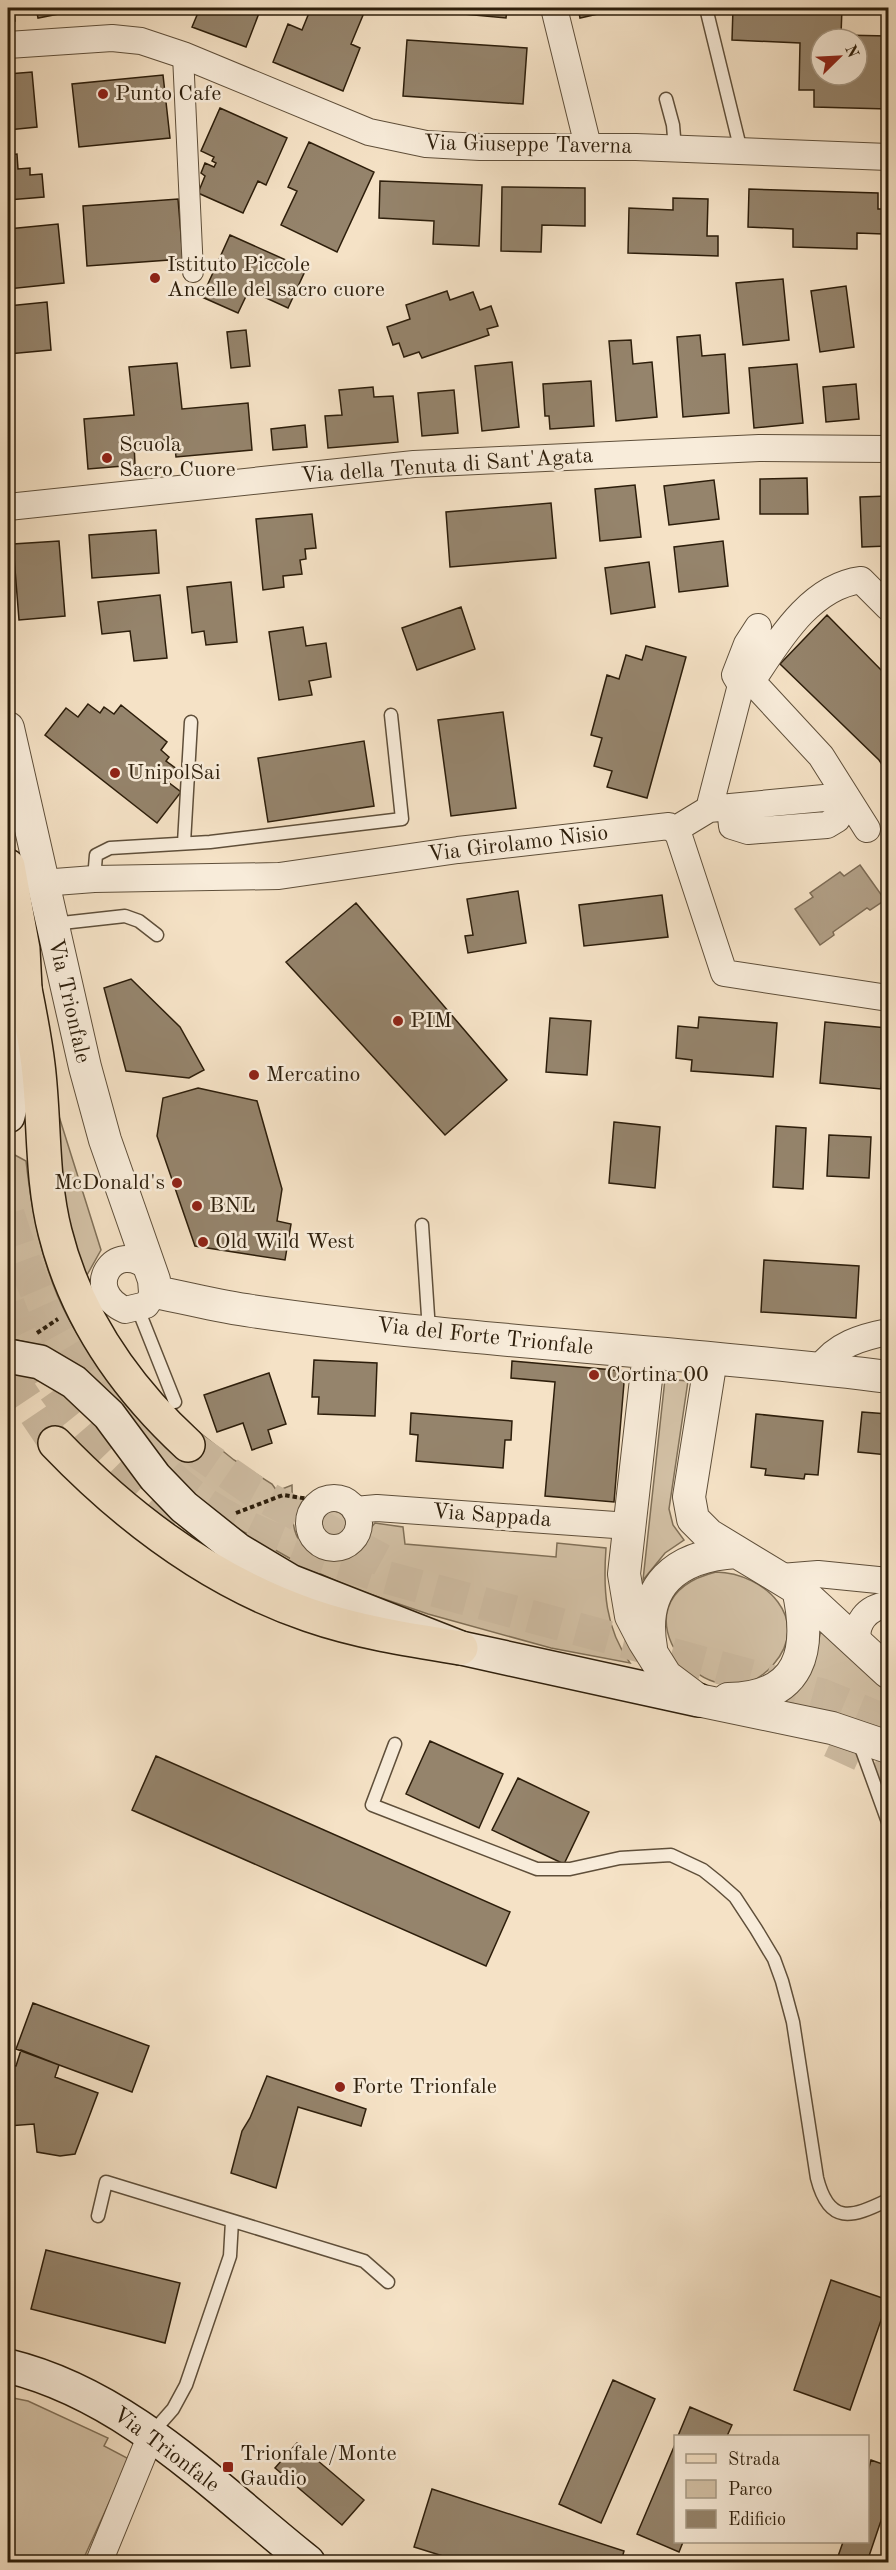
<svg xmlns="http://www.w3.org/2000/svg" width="896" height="2570" font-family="'Old Standard TT',serif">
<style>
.green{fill:#d3c1a6;stroke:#807058;stroke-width:1.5}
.water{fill:#b19f86;stroke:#7c6b55;stroke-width:1.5}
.building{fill:#95846c;stroke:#2d1e0b;stroke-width:1.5;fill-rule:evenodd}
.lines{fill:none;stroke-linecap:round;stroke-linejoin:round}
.trunk-tunnel{stroke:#cdbba1;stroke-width:33;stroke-dasharray:33 16;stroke-linecap:butt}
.service-casing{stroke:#5f4f3a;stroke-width:15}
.pedestrian-casing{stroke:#5f4f3a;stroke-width:22}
.minor-casing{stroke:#5f4f3a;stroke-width:28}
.tertiary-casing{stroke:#5f4f3a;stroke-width:34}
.secondary-casing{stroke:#2d1e0b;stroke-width:36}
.primary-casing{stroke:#2d1e0b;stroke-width:36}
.trunk-casing{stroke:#2d1e0b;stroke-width:36}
.path{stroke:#2d1e0b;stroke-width:4;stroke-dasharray:4.5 3;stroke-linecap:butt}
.service{stroke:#f8ecda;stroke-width:12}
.pedestrian{stroke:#f8ecda;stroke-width:20}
.minor{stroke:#f8ecda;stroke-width:26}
.tertiary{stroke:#f8ecda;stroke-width:32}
.secondary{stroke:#f8ecda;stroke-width:33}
.primary{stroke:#f5e2c6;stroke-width:33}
.trunk{stroke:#f5e2c6;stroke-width:33}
.poi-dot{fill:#8f2418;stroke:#f8ecda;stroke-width:2}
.labels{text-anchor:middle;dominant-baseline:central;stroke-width:5;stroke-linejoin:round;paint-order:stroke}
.poi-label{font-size:22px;fill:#2d1e0b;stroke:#f8ecda;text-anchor:start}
.street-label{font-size:22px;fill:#2d1e0b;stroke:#f8ecda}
</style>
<rect width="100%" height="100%" fill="#f5e2c6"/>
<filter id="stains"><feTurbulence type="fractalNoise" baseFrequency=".00333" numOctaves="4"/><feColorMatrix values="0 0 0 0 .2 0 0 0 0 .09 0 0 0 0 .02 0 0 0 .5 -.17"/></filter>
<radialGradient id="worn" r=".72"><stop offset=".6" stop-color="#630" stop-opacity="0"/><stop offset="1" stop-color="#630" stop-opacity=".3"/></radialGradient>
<path class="green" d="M52,1094L101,1250L87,1275L88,1287L70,1256Z
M13,1154L26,1161C33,1224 50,1304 92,1354C120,1388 153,1419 183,1451L199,1432L234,1460L272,1484L277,1491L292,1485C293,1519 287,1545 324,1558C334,1562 347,1561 355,1554C362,1548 365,1533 375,1523L403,1527L405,1544L556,1557L557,1543L606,1548C603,1590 605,1628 630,1663L551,1648L428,1614L352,1588L305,1567L216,1516L150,1449L101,1384L77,1364L34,1344L8,1338V1171Z
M665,1379L688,1381L669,1509L673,1525L684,1540L665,1553L643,1580Z
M320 1524a13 13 0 1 1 26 0a13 13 0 1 1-26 0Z
M716,1572C765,1573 813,1620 773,1665C711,1735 602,1600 716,1572Z
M823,1632L888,1688V1732L782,1702C807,1680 815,1668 820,1634Z
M8,2397L28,2401L108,2438L104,2446L129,2459L82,2562H8Z"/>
<path class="water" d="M860,865L885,900L870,910L867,908L833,932L834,935L820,945L795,909L813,897L810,893L840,872L844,876Z"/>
<path class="building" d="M8,8H14L15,21L8,22Z
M36,8H89L38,18Z
M200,8H261L246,47L192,27Z
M311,8H366L351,44L360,48L343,91L273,62L288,24L302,30Z
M398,8H507L506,18Z
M578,8H624L580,18Z
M733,8H842L841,35L888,36V109L814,107V90H799L800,43L732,40ZM821,39H857V75H821Z
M407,40L527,48L523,104L403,96Z
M32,72L37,127L8,130V74Z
M163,75L170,138L79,147L72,84Z
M220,108L287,138L266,185L258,181L243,213L198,193L205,176L201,173L205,163L214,167L216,163L212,161L214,157L201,151Z
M309,142L374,172L337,252L281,225L297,191L288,187Z
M17,154L18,169L30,168V175L42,174L44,197L8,200V155Z
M380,181L482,185L479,246L433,244L434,221L379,218Z
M502,187L585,188V226L542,225L541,252L501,251Z
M749,189L878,193V209H883V234L857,233V249L793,247V229L748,227Z
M673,198L708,199L707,236H718V256L628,253L629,208L673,210Z
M178,199L183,259L87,266L83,206Z
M58,224L64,283L8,289V229Z
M230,235L306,269L288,308L249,290L238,313L202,297Z
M783,279L789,340L743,345L736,283Z
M846,286L854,347L820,352L811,291Z
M447,291L450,300L473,292L480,310L491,306L498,326L487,329L489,335L422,358L419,352L404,357L399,343L393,345L387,327L410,319L406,305Z
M47,302L51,350L8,354V306Z
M246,330L250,366L231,368L227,332Z
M700,335L702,356L725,354L729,413L683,417L677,337Z
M631,340L633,364L652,362L657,417L616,421L609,341Z
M888,355V389H884L883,356Z
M512,362L519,427L482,431L475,366Z
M177,363L182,409L248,403L252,450L176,457L174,439L134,443L135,465L88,469L84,419L134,415L129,367Z
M797,364L803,423L754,428L749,368Z
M591,381L594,426L550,429L549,416H545L543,384Z
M856,384L859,419L826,422L823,387Z
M373,387L374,397L393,396L398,442L328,448L325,416L342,415L339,390Z
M454,390L458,433L422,436L418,393Z
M305,425L307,447L273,450L271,429Z
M807,478L808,514H760V479Z
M714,480L719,519L669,525L664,486Z
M635,485L641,537L600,541L595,489Z
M888,496V546L862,547L860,497Z
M551,503L556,558L450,567L446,512Z
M312,514L316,548L305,549L306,559L300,560L302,574L283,576L284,587L263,590L256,519Z
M156,530L159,573L92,578L89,535Z
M59,541L65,616L19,620L13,544Z
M723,541L728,586L679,592L674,547Z
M649,562L655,607L611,614L605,568Z
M231,582L237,642L206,645L204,631L192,633L187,587Z
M160,595L167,658L134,661L130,631L102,634L98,602Z
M461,607L475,649L417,670L402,628Z
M827,615L888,677V774L879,760L780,664Z
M303,627L306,646L326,643L331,677L309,681L312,695L279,700L269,632Z
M646,646L686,657L647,798L607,787L612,771L594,766L602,738L591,735L607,675L619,679L626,655L642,660Z
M88,704L100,713L104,707L114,714L121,705L167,742L161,750L169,757L166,761L178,770L168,782L181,792L157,823L45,735L66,708L78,717Z
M503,712L516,808L451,816L438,720Z
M364,741L374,806L268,822L258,758Z
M518,891L526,943L468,953L465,936L473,935L467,899Z
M662,895L668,937L584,946L579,905Z
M356,903L507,1080L445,1135L286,962Z
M131,979L180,1027L204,1070L189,1078L126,1071L104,988Z
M699,1017L777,1023L773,1077L691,1071L692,1060L676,1058L678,1026L698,1028Z
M550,1018L591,1021L587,1075L546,1072Z
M825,1022L887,1028L881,1089L820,1083Z
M198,1088L257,1101L282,1189L277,1221L291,1224L285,1260L195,1246L157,1136L163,1098Z
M614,1122L660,1127L655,1188L609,1183Z
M776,1126L806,1128L803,1189L773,1187Z
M829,1135L871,1137L869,1178L827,1176Z
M764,1260L859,1266L856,1318L761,1312Z
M314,1360L377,1363L375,1416L318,1414L319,1397H312Z
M512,1361L625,1371L614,1502L545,1496L555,1382L511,1378Z
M269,1373L286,1424L268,1430L272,1443L252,1450L243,1423L217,1432L204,1395Z
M862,1412L888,1414V1455L858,1452Z
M411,1413L512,1421L511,1440H505L503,1468L416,1461L418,1435L410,1434Z
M756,1414L823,1421L818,1475L805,1474L804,1479L765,1475L766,1469L751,1467Z
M430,1741L503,1774L479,1828L406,1794Z
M156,1756L510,1912L486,1966L132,1810Z
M518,1778L589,1812L564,1864L492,1830Z
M33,2003L149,2046L132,2092L16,2049Z
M21,2050L59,2065L55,2077L98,2093L75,2154L60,2156L37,2152L34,2124L8,2126V2065L16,2066Z
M267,2076L366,2109L361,2126L298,2107L276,2188L231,2173L242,2131L250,2118Z
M46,2250L180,2283L165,2343L31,2309Z
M831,2280L888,2300L850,2410L794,2390Z
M613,2380L655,2399L601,2523L559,2504Z
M690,2407L732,2425L727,2436H678Z
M676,2442V2542H683L679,2552L637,2534Z
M297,2443L364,2500L342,2525L275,2468Z
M871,2460L888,2466V2500L867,2562H836L843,2542H868V2471Z
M432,2489L624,2551L621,2562H462L414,2547Z"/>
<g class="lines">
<path class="trunk-tunnel" d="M8,1214C29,1280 55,1345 100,1398
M8,1304C42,1394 114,1467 188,1526
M8,1373L55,1443
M188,1445L254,1491L382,1560
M168,1474C223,1528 304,1551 374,1574L822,1695L888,1722
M831,1741L888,1767"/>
<g class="service-casing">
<path id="service" d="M706,8L741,151
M666,99L673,125L675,149
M184,843L191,722
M94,879L96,855L110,848L210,842L402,819L391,715
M53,924L125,916L139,921L157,935
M422,1225L429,1331
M138,1309L175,1402
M859,1742L888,1822
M395,1744L372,1805L537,1869H570L620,1858L671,1855L703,1870L718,1882L735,1897L756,1929L774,1959L782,1981L793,2022L817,2178C829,2225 851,2218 888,2200
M888,1902V1907
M98,2216L106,2182L364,2261L388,2282
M151,2434L173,2409L186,2385L230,2256L232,2221"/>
</g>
<g class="pedestrian-casing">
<path id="pedestrian" d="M183,55L193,272"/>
</g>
<g class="minor-casing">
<path id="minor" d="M554,8L588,146
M8,45L112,38L141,41L183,55L369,132L426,144L480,147H636L888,157
M8,507L414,464L759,448L888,449
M750,684C777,644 808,587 861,580L888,607
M741,685L735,675L747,644L758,627
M709,809L824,798L832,800L837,807V819L827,825L748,831L732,826L730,807
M676,829L709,809L741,685L750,684L758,688L821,756L867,829
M42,883L94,879L279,876L458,850L669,826L678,833L724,973L888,998
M149,1268C114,1238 81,1290 125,1310L146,1305L155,1292
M820,1368C835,1345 862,1337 888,1332
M309 1523a25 25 0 1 1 50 0a25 25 0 1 1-50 0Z
M355,1510L377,1508L629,1526
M781,1577L818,1574L888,1581
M858,1644C854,1623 867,1607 888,1605
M99,2562L151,2435"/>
</g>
<g class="tertiary-casing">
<path id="tertiary" d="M8,728L85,1067L105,1140L154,1280L155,1292C187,1298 220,1307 252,1311C463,1342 677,1350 888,1377
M649,1353L624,1574L631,1616L644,1641L666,1676L698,1700L832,1728L888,1747
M711,1359L689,1497L693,1519L709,1535L798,1589L888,1672
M651,1648C640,1585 676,1556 736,1552
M728,1699C802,1698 812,1650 798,1589"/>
</g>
<g class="secondary-casing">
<path id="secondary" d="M8,1116L18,1074L24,1012
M8,1356L40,1362L74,1382L109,1415L155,1477L184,1507L238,1550L290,1581L461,1648L698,1700
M8,2366C127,2395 215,2488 308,2562"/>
</g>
<g class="primary-casing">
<path id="primary" d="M8,866L23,949L25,989"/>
</g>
<g class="trunk-casing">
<path id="trunk" d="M25,989C30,1014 35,1040 38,1065C45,1121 41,1177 55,1232C76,1316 125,1387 188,1445
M55,1443C127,1518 210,1581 309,1615C358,1632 410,1640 461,1648"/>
</g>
<path class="path" d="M37,1333L58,1319
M236,1513L283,1495L322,1501"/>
<use href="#service" class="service"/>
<use href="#pedestrian" class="pedestrian"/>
<use href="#minor" class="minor"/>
<use href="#tertiary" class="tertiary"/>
<use href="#secondary" class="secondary"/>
<use href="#primary" class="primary"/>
<use href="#trunk" class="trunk"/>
</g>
<g class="poi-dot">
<circle cx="103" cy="94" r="6"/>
<circle cx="155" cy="278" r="6"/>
<circle cx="107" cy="458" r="6"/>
<circle cx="115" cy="773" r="6"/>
<circle cx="398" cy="1021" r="6"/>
<circle cx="254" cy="1075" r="6"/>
<circle cx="177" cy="1183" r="6"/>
<circle cx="197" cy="1206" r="6"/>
<circle cx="203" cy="1242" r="6"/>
<circle cx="594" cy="1375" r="6"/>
<circle cx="340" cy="2087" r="6"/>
<rect x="222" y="2461" width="12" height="12" rx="3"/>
</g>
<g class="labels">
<g class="poi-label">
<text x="115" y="94">Punto Cafe</text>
<text x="167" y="265">Istituto Piccole<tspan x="167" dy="25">Ancelle del sacro cuore</tspan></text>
<text x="119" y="445">Scuola<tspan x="119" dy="25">Sacro Cuore</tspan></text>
<text x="127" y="773">UnipolSai</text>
<text x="410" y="1021">PIM</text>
<text x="266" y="1075">Mercatino</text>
<text x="165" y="1183" text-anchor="end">McDonald's</text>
<text x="209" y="1206">BNL</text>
<text x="215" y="1242">Old Wild West</text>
<text x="606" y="1375">Cortina 00</text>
<text x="352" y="2087">Forte Trionfale</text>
<text x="240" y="2454">Trionfale/Monte<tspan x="240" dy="25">Gaudio</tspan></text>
</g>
<g class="street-label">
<text transform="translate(528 145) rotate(1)">Via Giuseppe Taverna</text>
<text transform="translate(447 466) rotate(-4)">Via della Tenuta di Sant'Agata</text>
<text transform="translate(518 844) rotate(-7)">Via Girolamo Nisio</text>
<text transform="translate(69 1001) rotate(77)">Via Trionfale</text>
<text transform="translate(485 1337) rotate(6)">Via del Forte Trionfale</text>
<text transform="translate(492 1516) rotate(4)">Via Sappada</text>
<text transform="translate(166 2450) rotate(37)">Via Trionfale</text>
</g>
</g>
<rect width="896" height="2570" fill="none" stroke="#f5e2c6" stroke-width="30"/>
<rect x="9" y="9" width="878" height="2552" fill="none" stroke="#2d1e0b" stroke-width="3"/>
<rect x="15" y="15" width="866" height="2540" fill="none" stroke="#2d1e0b" stroke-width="1.5"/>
<rect x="674" y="2435" width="195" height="108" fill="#f8ecda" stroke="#a79a87" stroke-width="1.5"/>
<rect x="686" y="2454" width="30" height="9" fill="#f5e2c6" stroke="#a79a87" stroke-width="1.5"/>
<text x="728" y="2465" font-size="18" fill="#2d1e0b">Strada</text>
<rect x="686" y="2480" width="30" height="18" fill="#d3c1a6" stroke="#a79a87" stroke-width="1.5"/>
<text x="728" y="2495" font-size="18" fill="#2d1e0b">Parco</text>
<rect x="686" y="2510" width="30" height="18" fill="#95846c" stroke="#a79a87" stroke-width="1.5"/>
<text x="728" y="2525" font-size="18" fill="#2d1e0b">Edificio</text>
<g transform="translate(839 57) rotate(66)"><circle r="28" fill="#f8ecda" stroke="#a79a87" stroke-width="1.5"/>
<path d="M0-4.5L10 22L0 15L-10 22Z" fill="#8f2418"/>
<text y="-9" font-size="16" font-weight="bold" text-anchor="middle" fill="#2d1e0b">N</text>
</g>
<rect width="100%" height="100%" filter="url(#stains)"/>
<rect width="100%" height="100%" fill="url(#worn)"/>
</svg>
